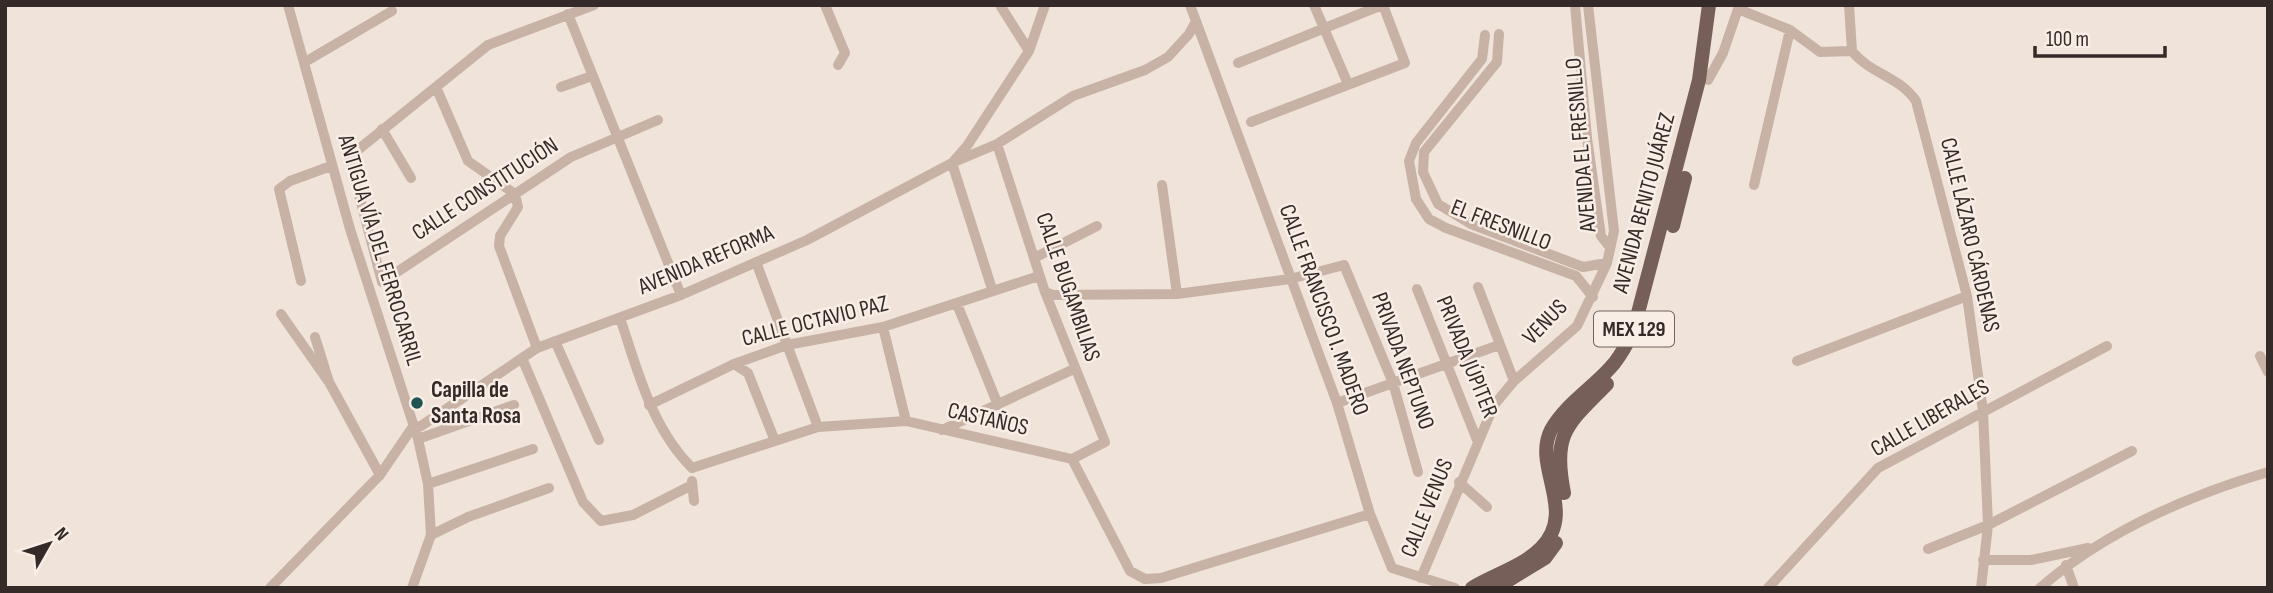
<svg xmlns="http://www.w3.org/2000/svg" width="2273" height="593" font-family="'Sofia Sans Condensed',sans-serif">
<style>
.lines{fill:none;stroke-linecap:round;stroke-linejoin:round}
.minor{stroke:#c8b2a6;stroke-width:10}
.major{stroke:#765f58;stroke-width:14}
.poi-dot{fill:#1e5452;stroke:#f8eee6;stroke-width:2.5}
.labels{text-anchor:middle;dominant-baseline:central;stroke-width:5;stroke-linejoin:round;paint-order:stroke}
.shield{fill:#f8eee6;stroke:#6f6560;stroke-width:2}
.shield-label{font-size:21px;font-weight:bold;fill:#342a27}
.street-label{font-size:23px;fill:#342a27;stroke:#f8eee6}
.poi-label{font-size:23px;font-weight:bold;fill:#342a27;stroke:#f8eee6;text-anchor:start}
</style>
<rect width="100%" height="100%" fill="#f0e3da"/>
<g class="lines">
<path class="minor" d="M288,5L350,229L418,439L428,484L431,535L412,588
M594,5L488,45L349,157L382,282L571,157L658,120
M825,5L845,53L838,65
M1000,5L1029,51
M1190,5L1337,403L1370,514L1392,568L1455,588
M1314,5L1348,84
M1575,5L1587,138L1601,236L1609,246
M1849,5L1852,51
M568,14L681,295
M1499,34L1497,62L1424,152L1423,172L1438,204L1471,224L1583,267L1607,263
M1485,35L1482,59L1416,143L1409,161L1416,199L1429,219L1446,228L1576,276L1593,297
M1852,51C1870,74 1899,76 1916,101L1967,296L1983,411L1988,525L1981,588
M305,62L392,11
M1238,63L1382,5
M1708,80L1723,53L1738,9L1790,30L1820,52L1852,51
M436,87L468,161L515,194L518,207L500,236L499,246L537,348
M561,87L592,76
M1251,122L1405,63L1383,5
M382,129L411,178
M997,144L1045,292L1105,442L1072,459
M1162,185L1177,294
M1754,185L1790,30
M1034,258L1097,226
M756,262L818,427
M301,281L279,189L290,181L331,166
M1478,287L1514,381
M992,289L952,163L967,146L1029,51L1045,5
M1417,289L1477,440
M1045,292L1053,295L1177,294L1290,279L1344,265L1393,383L1418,472
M957,304L998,405
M281,314L328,381
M620,318C638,371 651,427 692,468
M883,327L906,421
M315,337L329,382L380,475
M555,341L599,440
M2260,356L2268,372
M522,358L583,502L601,521L633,515L692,485
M1797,361L1967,296
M734,364L748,373L775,441
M1337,403L1499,345
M649,405L734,364L787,345L883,327L1039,276
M942,430L1074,369
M418,439L514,405
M1072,459L1130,571L1145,579L1161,578L1370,514
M692,468L818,427L906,421L1072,459
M692,481L694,501
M1459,482L1487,507
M428,484L533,449
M431,535L468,517L549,488
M1928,549L1988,525L2132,451
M1983,560H2031L2088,548
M2066,565L2074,588
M1421,578L1494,405L1514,381L1577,326L1607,263L1614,231L1588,5
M270,588L380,475L412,428L421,426L537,348L681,295L807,240L952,163L997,144L1073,96L1145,70L1168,57L1189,34L1196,21
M1768,588L1878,468L2107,346
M2040,588C2104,532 2187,496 2268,472"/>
<path class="major" d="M1673,226L1685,178
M1564,493C1552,433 1567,425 1607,384
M1472,588C1495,574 1522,567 1541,548C1578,511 1532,467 1551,430C1565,405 1591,389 1610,368C1620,358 1626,345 1633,332L1699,80L1709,5
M1496,588L1545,558L1556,543"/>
</g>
<circle class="poi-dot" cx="417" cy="403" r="7"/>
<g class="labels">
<rect class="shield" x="1594" y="311.5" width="80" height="35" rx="5"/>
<g class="shield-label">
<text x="1634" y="329">MEX 129</text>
</g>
<g class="street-label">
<text transform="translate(1581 145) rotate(-95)">AVENIDA EL FRESNILLO</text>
<text transform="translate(485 189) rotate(-33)">CALLE CONSTITUCIÓN</text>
<text transform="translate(1644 203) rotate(-75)">AVENIDA BENITO JUÁREZ</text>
<text transform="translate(1501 225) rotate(21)">EL FRESNILLO</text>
<text transform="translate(1970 235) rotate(77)">CALLE LÁZARO CÁRDENAS</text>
<text transform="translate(380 250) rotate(73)">ANTIGUA VÍA DEL FERROCARRIL</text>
<text transform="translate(706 260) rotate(-23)">AVENIDA REFORMA</text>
<text transform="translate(1068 287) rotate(71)">CALLE BUGAMBILIAS</text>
<text transform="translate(1324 310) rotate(70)">CALLE FRANCISCO I. MADERO</text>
<text transform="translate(815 321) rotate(-14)">CALLE OCTAVIO PAZ</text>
<text transform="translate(1545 322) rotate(-46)">VENUS</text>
<text transform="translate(1467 357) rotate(68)">PRIVADA JÚPITER</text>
<text transform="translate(1403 361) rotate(70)">PRIVADA NEPTUNO</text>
<text transform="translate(1930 418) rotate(-30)">CALLE LIBERALES</text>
<text transform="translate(988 419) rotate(13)">CASTAÑOS</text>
<text transform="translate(1427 508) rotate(-68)">CALLE VENUS</text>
</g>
<g class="poi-label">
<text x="431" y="390">Capilla de<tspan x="431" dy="26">Santa Rosa</tspan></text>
</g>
</g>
<rect width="2273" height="593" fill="none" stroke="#342a27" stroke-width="14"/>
<g transform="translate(49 544) rotate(51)" stroke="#f8eee6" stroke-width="5" paint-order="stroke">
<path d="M0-5L12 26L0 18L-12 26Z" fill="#342a27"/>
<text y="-10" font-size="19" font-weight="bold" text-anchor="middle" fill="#342a27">N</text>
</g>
<path d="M2035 46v10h130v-10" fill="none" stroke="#342a27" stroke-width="3.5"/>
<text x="2046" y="46" font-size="21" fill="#342a27" stroke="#f8eee6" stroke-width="5" paint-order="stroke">100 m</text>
</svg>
